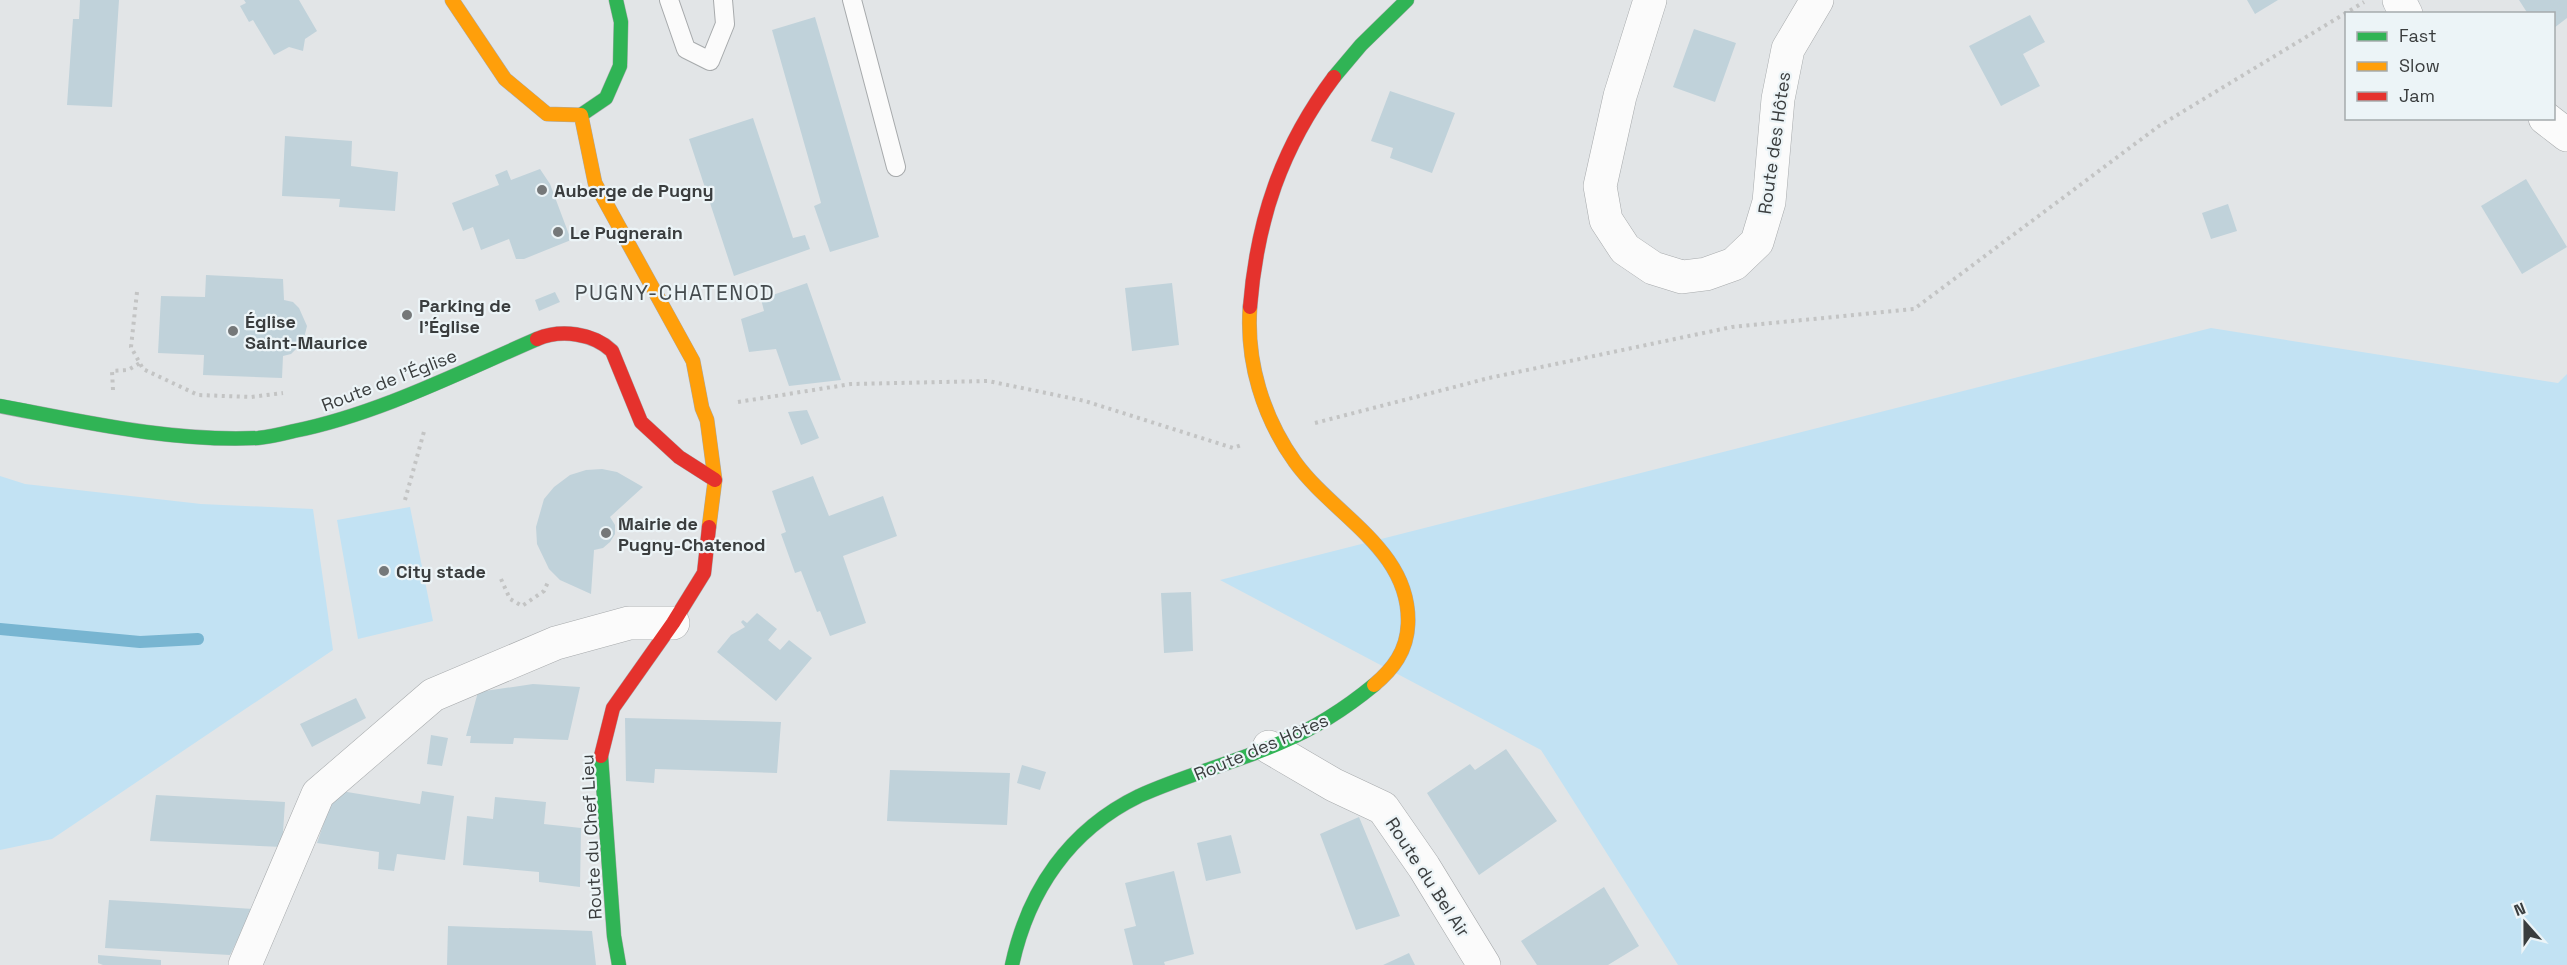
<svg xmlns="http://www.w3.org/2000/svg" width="2567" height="965" font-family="'Space Grotesk',sans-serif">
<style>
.green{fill:#c2e2f3}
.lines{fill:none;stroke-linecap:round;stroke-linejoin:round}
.stream{stroke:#78b5d1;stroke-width:12}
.building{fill:#c0d2da}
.lane-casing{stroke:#a7aaac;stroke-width:20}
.street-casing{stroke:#a7aaac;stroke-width:34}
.fast-casing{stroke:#a7aaac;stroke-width:15}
.slow-casing{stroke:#a7aaac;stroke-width:15}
.jam-casing{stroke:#a7aaac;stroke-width:15}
.path{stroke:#c3c4c4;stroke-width:4;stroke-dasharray:3 4.5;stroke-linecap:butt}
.lane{stroke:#fbfbfb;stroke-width:18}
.street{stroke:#fbfbfb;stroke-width:33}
.fast{stroke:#30b455;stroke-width:14}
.slow{stroke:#ff9f0a;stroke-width:14}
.jam{stroke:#e5322d;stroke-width:14}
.poi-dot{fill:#757879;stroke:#ecf4f7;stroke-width:2}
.labels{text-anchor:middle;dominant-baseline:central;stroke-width:4.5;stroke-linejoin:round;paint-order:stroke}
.street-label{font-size:18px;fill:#3a3d3e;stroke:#ecf4f7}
.poi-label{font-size:18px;font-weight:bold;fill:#3a3d3e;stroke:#ecf4f7;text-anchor:start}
.quarter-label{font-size:21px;letter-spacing:1.5px;fill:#454b4e;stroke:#ecf4f7}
</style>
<rect width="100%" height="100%" fill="#e2e5e7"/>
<path class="green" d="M2211,328L2558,383L2567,374V965H1678L1541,750L1220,580Z
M0,476L25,484L201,504L313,509L333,650L52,839L0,850Z
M410,507L433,621L358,639L337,520Z"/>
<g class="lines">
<path class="stream" d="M0,629L140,642L198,639"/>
</g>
<path class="building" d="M80,0H119L112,107L67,105L73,19H79Z
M244,0H299L317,31L305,39L303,51L289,47L274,55L253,20L249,22L240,6L246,3Z
M2247,0H2278L2255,14Z
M2519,0H2567V18L2554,28V14H2528Z
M2030,15L2045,42L2023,54L2040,86L2001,106L1969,46Z
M815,17L879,237L830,252L814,206L821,203L820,199L772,30Z
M1694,29L1736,43L1715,102L1673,87Z
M1390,91L1455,113L1432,173L1390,158L1393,148L1371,141Z
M753,118L793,238L805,235L810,249L734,276L689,139Z
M285,136L352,141L351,166L398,172L395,211L339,207L340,199L282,196Z
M540,169L550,184L571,240L524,259H516L509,239L481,250L473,227L463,231L452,203L499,185L495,175L507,170L511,180Z
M2526,179L2567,247L2522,274L2481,206Z
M2228,204L2237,231L2211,239L2202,213Z
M206,275L283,279L284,300L293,302L299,308L307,326L303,342L291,354L283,356L282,378L203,375L204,355L158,353L161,296L205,297Z
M807,283L841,380L789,386L776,349L749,352L741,319L764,311L761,299Z
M1172,283L1179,345L1132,351L1125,288Z
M555,292L560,302L539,311L535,300Z
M807,410L819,438L801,445L788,412Z
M602,469L617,472L643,487L610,517L615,525V534L610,542L603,548L594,550L591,594L560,580L549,569L537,544L536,527L544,499L554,487L570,475L586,470Z
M813,476L829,516L883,496L897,536L843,556L866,623L830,636L820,611L817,612L801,571L795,573L781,534L786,532L772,491Z
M1191,592L1193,651L1164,653L1161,593Z
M757,613L777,629L768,640L780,650L789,640L812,658L776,701L717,652L731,635L745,627L741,622L743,620L747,623Z
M533,684L580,687L568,740L514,738L513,744L470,743L471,736H466L478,692Z
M356,698L366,718L312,747L300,724Z
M625,718L781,722L777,773L655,769L654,783L626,781Z
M431,735L448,738L442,766L427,764Z
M1506,749L1557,821L1479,875L1427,793L1470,764L1475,770Z
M1022,765L1046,772L1040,790L1017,783Z
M890,770L1010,773L1007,825L887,821Z
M335,790L420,804L422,791L454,796L445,860L397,854L394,871L378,869L379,852L317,843Z
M156,795L285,802L282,847L150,841Z
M495,797L546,802L544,824L581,828L580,887L539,882V872L463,865L467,816L493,819Z
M1359,817L1400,916L1356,930L1320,834Z
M1231,835L1241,873L1206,881L1197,843Z
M1174,871L1194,954L1164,962L1165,965H1133L1124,929L1136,926L1125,883Z
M1604,887L1639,946L1608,965H1537L1521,941Z
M109,900L162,903L253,909L230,955L105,948Z
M448,926L592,931L596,965H447Z
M1409,953L1415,965H1383Z
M98,955L161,960V965H103L98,963Z"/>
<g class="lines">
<g class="lane-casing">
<path id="lane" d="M669,0L686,49L710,61L725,24L723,0
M852,0L896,167"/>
</g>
<g class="street-casing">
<path id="street" d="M1650,0L1620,96L1600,186L1606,220L1625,249L1653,268L1682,277L1706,274L1734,264L1757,242L1769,202L1778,99L1788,49L1817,0
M2399,0L2406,14
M2545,118L2567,135
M1269,747L1334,785L1383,808L1424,867L1484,965
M245,965L318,794L433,695L556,643L629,623H673"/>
</g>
<g class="fast-casing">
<path id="fast" d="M1334,77L1361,45L1407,0
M581,115L606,98L620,66L621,22L616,0
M0,406C85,422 171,442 258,438C270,437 282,434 294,431C378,414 458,373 537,339
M601,756L614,936L619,965
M1012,965C1028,891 1069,830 1139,796C1185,775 1234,763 1280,743C1315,728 1345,709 1374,685"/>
</g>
<g class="slow-casing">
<path id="slow" d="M452,0L505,79L547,114L581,115
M581,115L595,183L693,361L702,408L707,420L715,480L709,527
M1250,307C1246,362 1263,417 1295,462C1334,516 1411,550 1408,624C1407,651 1393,669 1374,685"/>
</g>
<g class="jam-casing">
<path id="jam" d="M1250,307C1257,220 1281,148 1334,77
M537,339C561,329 593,333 612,351L641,422L679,457L715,480
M601,756L613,708L673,623L704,573L709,527"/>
</g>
<path class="path" d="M137,292L131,347L143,369L198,395L251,397L283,393
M113,390L112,371L128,370L140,363
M738,402L851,384L988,381L1085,401L1233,448L1244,444
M1315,423L1489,378L1732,327L1914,309L2159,126L2364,2
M405,500L425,428
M501,579L510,599L522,606L544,591L548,582"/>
<use href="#lane" class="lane"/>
<use href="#street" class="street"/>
<use href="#fast" class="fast"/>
<use href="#slow" class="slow"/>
<use href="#jam" class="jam"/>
</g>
<g class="poi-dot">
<circle cx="542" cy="190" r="6"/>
<circle cx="558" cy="232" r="6"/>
<circle cx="407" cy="315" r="6"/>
<circle cx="233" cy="331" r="6"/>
<circle cx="606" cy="533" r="6"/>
<circle cx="384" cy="571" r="6"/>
</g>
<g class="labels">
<g class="street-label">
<text transform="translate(1774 143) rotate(-82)">Route des Hôtes</text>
<text transform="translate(389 380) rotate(-21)">Route de l'Église</text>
<text transform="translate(1261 747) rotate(-23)">Route des Hôtes</text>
<text transform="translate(591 837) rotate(-93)">Route du Chef Lieu</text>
<text transform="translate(1428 877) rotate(57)">Route du Bel Air</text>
</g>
<g class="poi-label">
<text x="554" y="190">Auberge de Pugny</text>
<text x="570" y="232">Le Pugnerain</text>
<text x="419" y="305">Parking de<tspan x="419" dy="21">l'Église</tspan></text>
<text x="245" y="321">Église<tspan x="245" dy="21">Saint-Maurice</tspan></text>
<text x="618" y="523">Mairie de<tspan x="618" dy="21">Pugny-Chatenod</tspan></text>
<text x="396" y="571">City stade</text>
</g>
<g class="quarter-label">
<text x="675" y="292">PUGNY-CHATENOD</text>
</g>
</g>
<rect x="2345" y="12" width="210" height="108" fill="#ecf4f7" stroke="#a5abad" stroke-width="1.5"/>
<rect x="2357" y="32" width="30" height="9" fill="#30b455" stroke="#a5abad" stroke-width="1.5"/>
<text x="2399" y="42" font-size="18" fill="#3a3d3e">Fast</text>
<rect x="2357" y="62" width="30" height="9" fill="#ff9f0a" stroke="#a5abad" stroke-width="1.5"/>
<text x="2399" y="72" font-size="18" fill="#3a3d3e">Slow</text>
<rect x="2357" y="92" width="30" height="9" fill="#e5322d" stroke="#a5abad" stroke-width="1.5"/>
<text x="2399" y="102" font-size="18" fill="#3a3d3e">Jam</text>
<g transform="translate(2525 923) rotate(339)" stroke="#ecf4f7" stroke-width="4.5" paint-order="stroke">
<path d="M0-4.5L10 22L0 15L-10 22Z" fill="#3a3d3e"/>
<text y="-9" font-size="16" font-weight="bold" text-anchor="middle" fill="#3a3d3e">N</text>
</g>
</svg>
